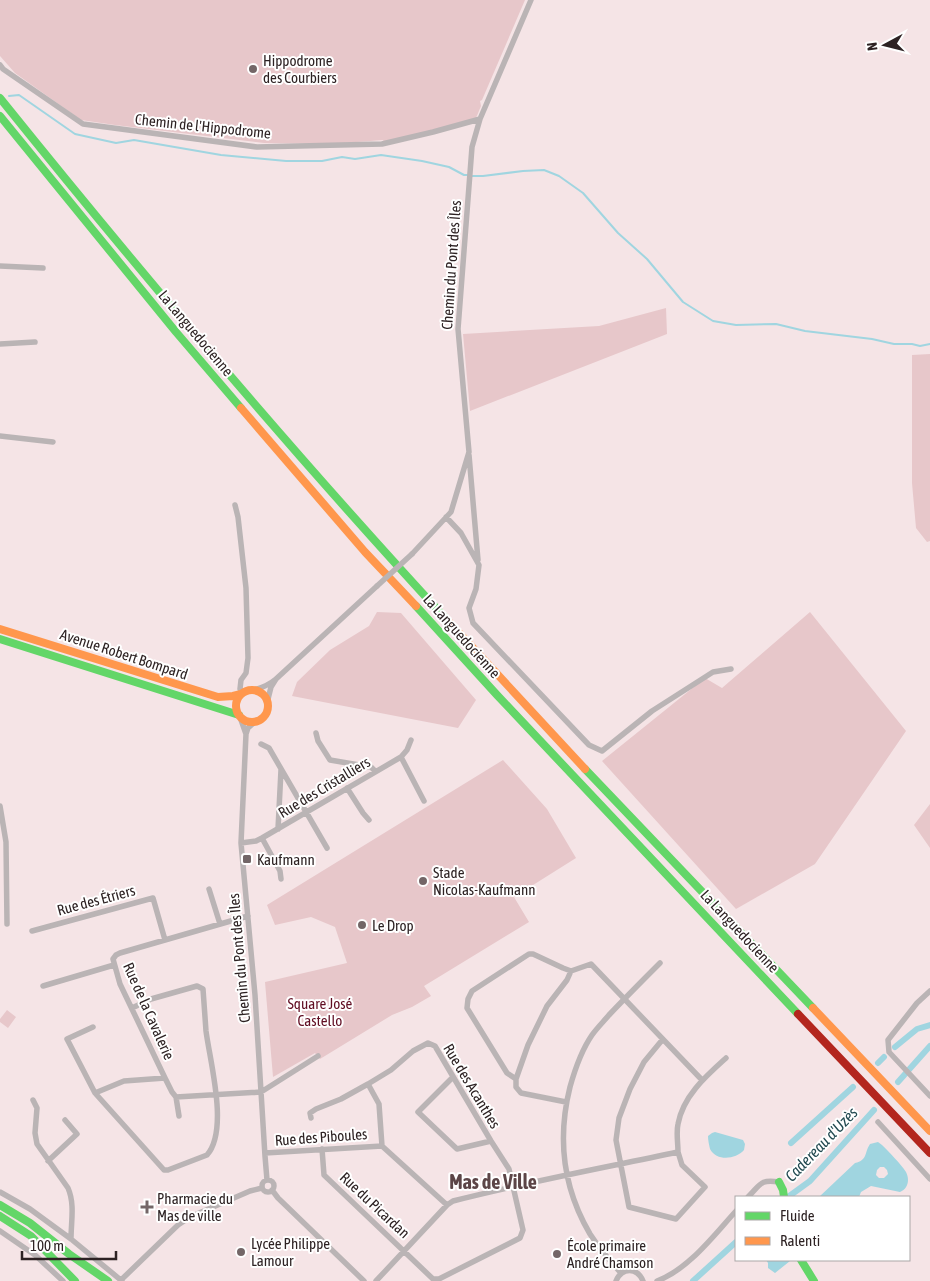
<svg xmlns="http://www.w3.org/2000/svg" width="930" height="1281" font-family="'Asap Condensed',sans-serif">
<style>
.green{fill:#e7c7ca}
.water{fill:#a0d5e0;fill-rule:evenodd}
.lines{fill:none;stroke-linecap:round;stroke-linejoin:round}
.stream{stroke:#a0d5e0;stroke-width:2}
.canal{stroke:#a0d5e0;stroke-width:6}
.street{stroke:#bab4b5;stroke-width:5.5}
.fast{stroke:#63d668;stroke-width:8}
.slow{stroke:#ff974d;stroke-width:8}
.jam{stroke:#b3261e;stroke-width:8}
.street-bridge{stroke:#bab4b5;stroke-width:5.5}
.poi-dot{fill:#736667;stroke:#fff;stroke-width:2}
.labels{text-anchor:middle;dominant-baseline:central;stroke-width:4;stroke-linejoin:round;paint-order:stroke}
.poi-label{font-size:15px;fill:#2d2223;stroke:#fff;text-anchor:start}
.street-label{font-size:15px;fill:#2d2223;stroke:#fff}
.park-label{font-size:15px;fill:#610e23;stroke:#fff}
.water-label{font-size:16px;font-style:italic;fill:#234a51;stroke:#fff}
.district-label{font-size:20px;font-weight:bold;fill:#5c4547;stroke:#fff}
</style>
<rect width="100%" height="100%" fill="#f5e4e6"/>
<path class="green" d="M0,0H525L482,100L480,101L481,106L476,118L411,136L384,142L383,140L331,144L264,143L115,125L81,120L15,73L0,56Z
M666,308L667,334L470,411L463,334L599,326Z
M930,354V541L927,542L916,528L912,483V355Z
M377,612L401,613L476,700L458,728L292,696L297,682L330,650L369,626Z
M810,612L906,731L815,864L736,909L602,761L705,678L722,688Z
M503,760L547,809L576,858L514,897L529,922L424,986L431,996L412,1007L392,1015L320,1059L315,1053L273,1077L265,982L347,963L335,927L311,917L275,925L267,905Z
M930,804V848L914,825Z
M7,1010L16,1017L8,1028L0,1022V1019Z"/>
<path class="water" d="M715,1132L743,1140L745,1144L744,1150C736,1159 717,1162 710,1149C709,1145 708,1140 708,1136L712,1133Z
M878,1142L882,1145C889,1152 901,1164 906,1172C910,1180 908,1189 900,1192L871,1186L861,1192L859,1197H819L855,1163C868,1160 864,1153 870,1144ZM880,1167H884L887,1170L888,1174L884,1178H879L876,1175L877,1170Z
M766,1260H790V1261L775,1273L768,1268V1263Z"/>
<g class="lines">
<path class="stream" d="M9,96L19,95L75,134L116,143L134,140L221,155L286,161H322L342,157L355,159L381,155L422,161L449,167L464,175H468
M472,176H483L523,171L544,170L559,176L583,193L618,233L647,259L683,302L713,321L736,325L776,324L805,331L872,339L894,344H912L920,346L930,344"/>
<path class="canal" d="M895,1047L917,1029L930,1025
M878,1063L884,1057
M898,1082L930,1046
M791,1143L853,1087
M788,1197L810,1181L874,1110
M693,1281L736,1242"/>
<path class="street" d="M0,65L3,69L83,124L257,147L382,144L433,132L480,119
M0,266L43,268
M0,344L35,342
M0,436L53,442
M469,455L478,560
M235,505L238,517L246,588L248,658L246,673L241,680L240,689L243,692
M446,517L461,533L479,565L476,589L469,608L473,623L589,745L602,751L652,711L713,672L731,669
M412,554L451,512L469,452L458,329L472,147L480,119L531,0
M276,679L377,586
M254,690C263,687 269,685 276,679L271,687L267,703
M240,717L246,734L241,843L255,995L265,1156L267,1180
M316,733L318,741L330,760L371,767L375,771
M246,734L248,728L257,720
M261,744L269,748L327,848
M401,757L424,801
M347,788L363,813L369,820
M0,806L6,842L7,924
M278,829L281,770
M262,838L280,871L281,879
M241,843L256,841L262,838L401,757L407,750L411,740
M209,889L220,924
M248,916L120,953L116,955L113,959L120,984L165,1078L172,1092L176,1097L261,1092L318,1056
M32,931L153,898L165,940
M43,986L114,965
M930,991L917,1003L888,1040L889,1052L930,1096
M93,1027L67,1039L95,1093L164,1170H168L207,1155C229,1130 210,1062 206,1031C205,1017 204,1003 203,989L197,986L151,999L132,1008
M453,1077L418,1112L457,1149L491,1141
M516,1079L507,1073L467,1008L468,999L472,991L529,954H533L563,968L571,971L591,964L702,1080
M95,1093L124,1081L165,1078
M176,1097L179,1116
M33,1100L37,1108L35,1133L37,1144L68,1188C75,1204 71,1222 71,1239
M566,1102L521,1093L516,1087V1079L528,1045L547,1006L567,980L571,971
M311,1118L310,1113L316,1109L341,1099L368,1084
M878,1122L930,1179
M322,1149L324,1175L433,1279H439L520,1238L523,1230L509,1169L491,1141L435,1046L428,1043L413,1051L391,1070L368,1084L379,1104L382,1146
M678,1152C678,1142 676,1133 678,1124C683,1096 706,1076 726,1058
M265,1153L382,1146L447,1205L453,1201C527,1182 603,1168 678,1152L682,1165L705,1187L676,1219L629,1207L616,1140L619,1118L630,1089L644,1062L663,1039
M48,1161L77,1134L65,1120
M262 1186a6 6 0 1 1 12 0a6 6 0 1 1-12 0Z
M272,1190L278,1198L364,1281
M0,1192L30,1209L71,1239L122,1281
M748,1197C761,1184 760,1179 779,1182
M0,1231L35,1255L63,1281
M621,1273C610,1261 599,1248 590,1234C563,1188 557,1139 570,1087C575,1069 581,1051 592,1035C597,1028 604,1021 609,1015C626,997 643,980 660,963
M121,1280L178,1225L190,1217L250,1191L262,1188
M376,1281L447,1205
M616,1281C622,1267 637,1267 643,1281
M657,1281C689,1269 714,1235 736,1211"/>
<path class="fast" d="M0,98C144,277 292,452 448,621
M0,116L176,332L241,408
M416,606L497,695L798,1014
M0,639L239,715
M585,769L813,1008
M779,1182L783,1190L784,1197
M0,1205L30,1223L69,1254L108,1281
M0,1216L31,1236L75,1281
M801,1260L814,1281"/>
<path class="slow" d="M241,408L365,552L416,606
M448,621L585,769
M0,629L218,697L233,696L241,694
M236 706a16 16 0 1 1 32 0a16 16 0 1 1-32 0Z
M813,1008L930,1131"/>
<path class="jam" d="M798,1014L930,1153"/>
<path class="street-bridge" d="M377,586L412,554"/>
</g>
<g class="poi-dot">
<circle cx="253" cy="69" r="5"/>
<rect x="242" y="854" width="10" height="10" rx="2.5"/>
<circle cx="423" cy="881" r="5"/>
<circle cx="362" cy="925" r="5"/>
<path d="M144.5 1199.5h5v5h5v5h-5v5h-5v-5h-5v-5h5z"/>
<circle cx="241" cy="1252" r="5"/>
<circle cx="557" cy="1254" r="5"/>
</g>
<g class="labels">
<g class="poi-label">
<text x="263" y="60">Hippodrome<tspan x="263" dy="17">des Courbiers</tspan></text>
<text x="257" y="859">Kaufmann</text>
<text x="433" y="872">Stade<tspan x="433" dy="17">Nicolas-Kaufmann</tspan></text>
<text x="372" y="925">Le Drop</text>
<text x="157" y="1198">Pharmacie du<tspan x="157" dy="17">Mas de ville</tspan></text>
<text x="251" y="1243">Lycée Philippe<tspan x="251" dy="17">Lamour</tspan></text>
<text x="567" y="1245">École primaire<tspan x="567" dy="17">André Chamson</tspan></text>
</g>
<g class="street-label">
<text transform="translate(203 126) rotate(6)">Chemin de l'Hippodrome</text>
<text transform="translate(451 265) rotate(-86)">Chemin du Pont des Îles</text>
<text transform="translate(196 333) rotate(50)">La Languedocienne</text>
<text transform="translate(462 636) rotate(48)">La Languedocienne</text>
<text transform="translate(124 654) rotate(18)">Avenue Robert Bompard</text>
<text transform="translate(324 787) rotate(-31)">Rue des Cristalliers</text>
<text transform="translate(96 900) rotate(-15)">Rue des Étriers</text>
<text transform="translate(740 931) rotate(47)">La Languedocienne</text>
<text transform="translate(239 958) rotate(-95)">Chemin du Pont des Îles</text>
<text transform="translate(149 1011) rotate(66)">Rue de la Cavalerie</text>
<text transform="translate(472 1086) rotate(59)">Rue des Acanthes</text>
<text transform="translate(321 1137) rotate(-4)">Rue des Piboules</text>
<text transform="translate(375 1205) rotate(43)">Rue du Picardan</text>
</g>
<g class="park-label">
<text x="320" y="1003">Square José<tspan x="320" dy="17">Castello</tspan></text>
</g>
<g class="water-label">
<text transform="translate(821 1144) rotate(-46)">Cadereau d'Uzès</text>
</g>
<g class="district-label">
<text x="493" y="1181">Mas de Ville</text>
</g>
</g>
<rect x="735" y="1196" width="175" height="65" fill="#ffffff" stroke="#aba7a7"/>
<rect x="745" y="1212" width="25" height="8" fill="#63d668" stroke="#aba7a7"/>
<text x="780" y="1221" font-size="15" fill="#2d2223">Fluide</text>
<rect x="745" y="1237" width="25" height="8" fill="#ff974d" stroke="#aba7a7"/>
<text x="780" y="1246" font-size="15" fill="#2d2223">Ralenti</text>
<g transform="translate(885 45) rotate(263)" stroke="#ffffff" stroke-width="4" paint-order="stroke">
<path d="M0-4L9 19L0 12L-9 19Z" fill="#2d2223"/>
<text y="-8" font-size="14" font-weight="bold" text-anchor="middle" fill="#2d2223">N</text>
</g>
<path d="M22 1251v8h94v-8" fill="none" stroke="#2d2223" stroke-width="2.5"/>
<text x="30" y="1251" font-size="15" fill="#2d2223" stroke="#ffffff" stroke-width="4" paint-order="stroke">100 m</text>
</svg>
